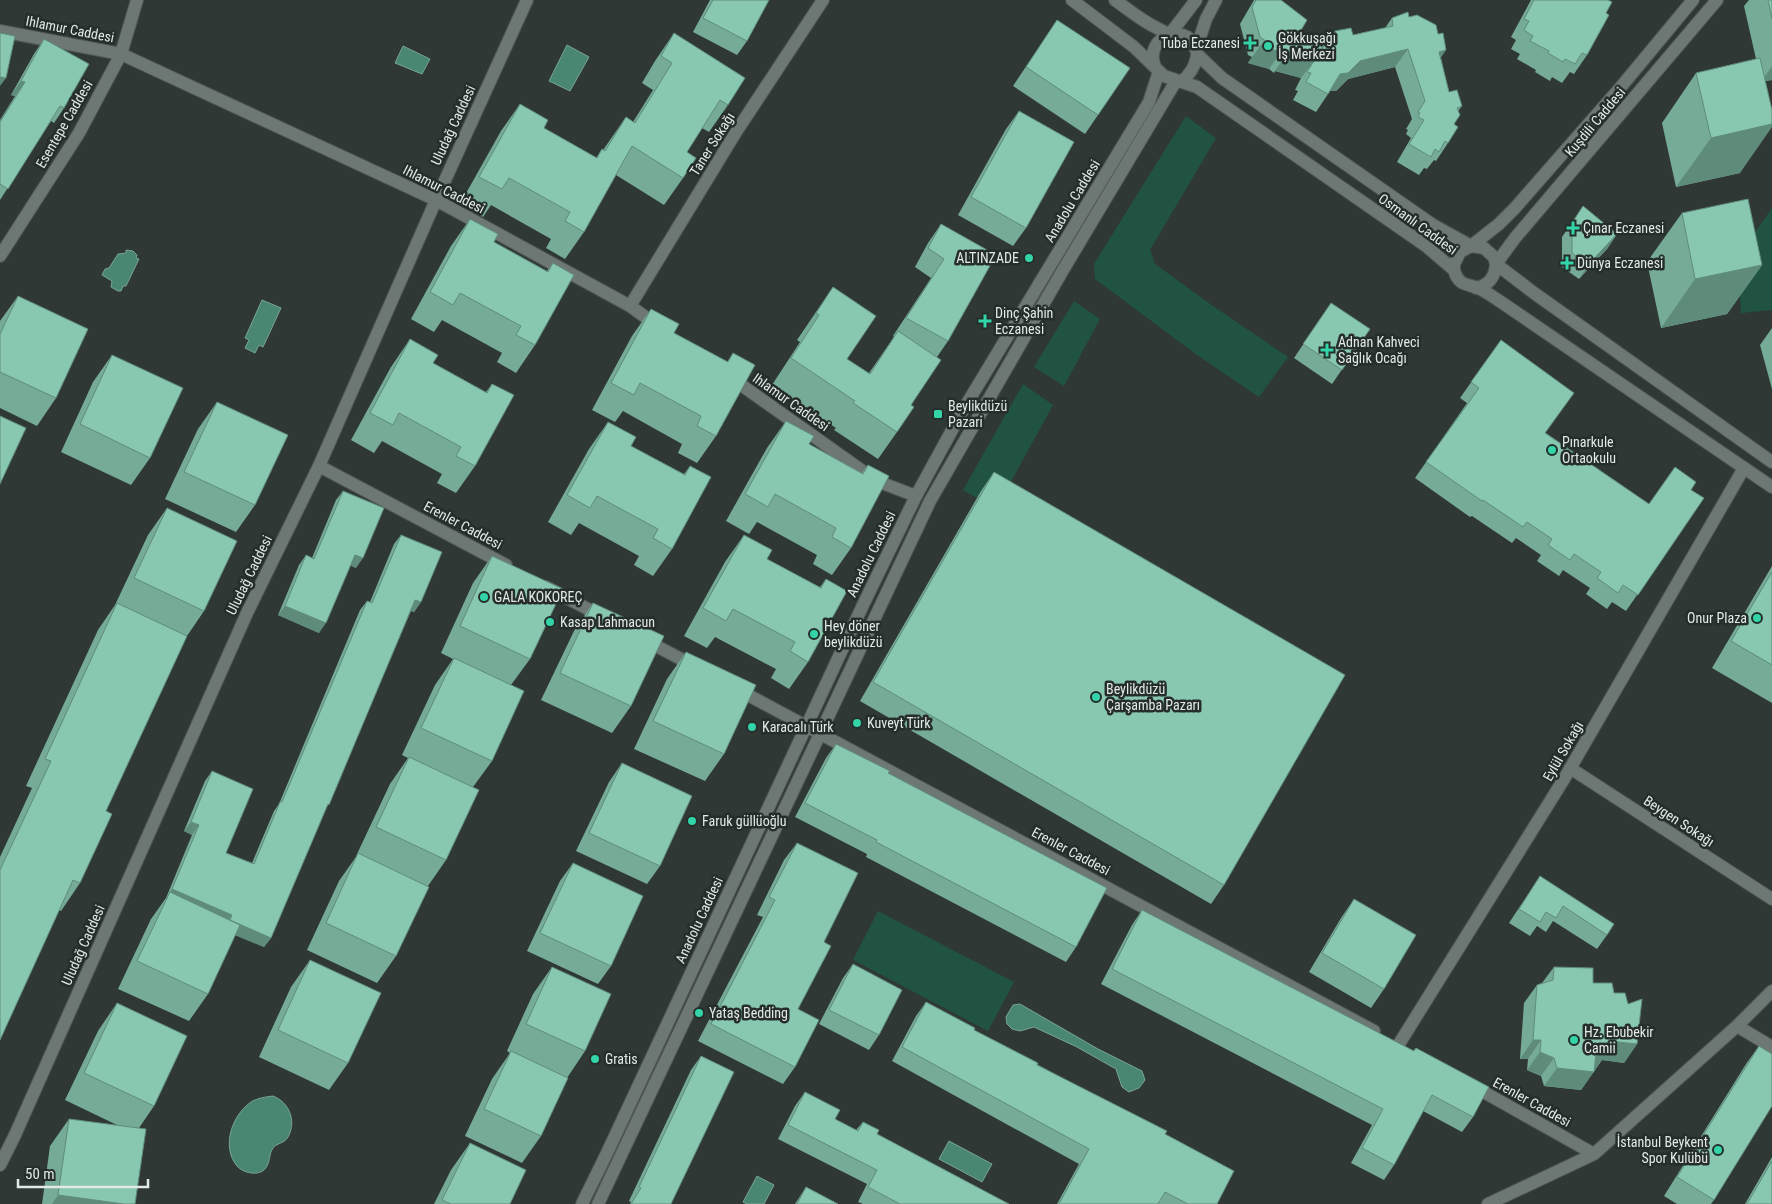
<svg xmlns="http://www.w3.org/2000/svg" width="1772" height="1204" font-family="'Roboto Condensed',sans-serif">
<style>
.green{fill:#215343}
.water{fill:#4a8772;stroke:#78a495}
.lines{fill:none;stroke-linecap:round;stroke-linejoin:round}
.street-casing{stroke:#4c5451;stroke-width:14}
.secondary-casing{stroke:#4c5451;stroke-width:14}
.street{stroke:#6d7773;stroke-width:12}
.secondary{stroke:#6d7773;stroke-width:12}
.wall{fill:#75ab97}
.shaded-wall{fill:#5f8b7b}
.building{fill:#88c7b0;stroke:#5f8b7b}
.poi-dot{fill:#32d4a8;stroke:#252e2a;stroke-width:2}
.labels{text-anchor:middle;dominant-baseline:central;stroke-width:5;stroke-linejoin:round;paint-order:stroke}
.street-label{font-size:14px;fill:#e3e9e6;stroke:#252e2a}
.poi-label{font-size:14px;fill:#e3e9e6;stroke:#252e2a;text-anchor:start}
</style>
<rect width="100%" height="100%" fill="#2f3835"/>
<path class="green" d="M1186,116L1216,138L1150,250L1155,264L1213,306L1288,357L1259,397L1197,355L1095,279L1094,264Z
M1772,208V310L1741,313L1738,257Z
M1074,301L1100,319L1064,386L1034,367Z
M1023,384L1053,405L1008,487L977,498L963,490Z
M878,911L1014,982L988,1031L853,960Z"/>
<path class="water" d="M567,45L589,57L570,91L549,81Z
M403,46L430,59L422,74L395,63Z
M126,250L133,251L137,255L136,258L139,259L126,286H123L121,291H118L111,287L112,281L102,275L105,269L109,268L118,254L126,253Z
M262,300L281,308L263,347L259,345L255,353L245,348L249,340L245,338Z
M1020,1004L1098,1049L1142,1071L1145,1080L1139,1088L1129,1092L1122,1087L1116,1069L1077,1047L1034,1027L1020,1031L1012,1029L1007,1024L1006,1017L1013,1005Z
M273,1096C289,1102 297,1121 288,1137C285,1143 277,1143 273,1148C269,1154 270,1161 267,1166C262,1177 244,1174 237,1166C221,1147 232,1115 251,1102C258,1098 265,1097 273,1096Z
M949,1141L992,1164L982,1182L939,1159Z
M757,1176L774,1185L764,1204H747L743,1202Z"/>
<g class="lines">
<g class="street-casing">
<path id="street" d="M436,200L630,306L658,326
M630,306L736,132L823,0
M730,377L861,470L882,483L916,496
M319,466L506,565
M546,587L603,617
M645,640L696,667
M735,688L1374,1031
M1570,768L1772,899
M1737,1026L1772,1047
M1399,1044L1564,779L1744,468
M1473,1086L1594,1154L1737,1026L1772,991
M0,1165L15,1135L247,613L319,466L436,200L527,0
M1488,1204L1594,1154"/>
</g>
<g class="secondary-casing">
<path id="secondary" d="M1072,0L1134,47L1164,76L1197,87L1426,246L1454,270C1459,287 1467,283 1480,289C1486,292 1492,296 1498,300L1772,487
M1115,0C1129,10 1142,21 1157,28C1161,30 1167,34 1171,34C1175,35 1179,34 1183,35C1207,44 1196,70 1181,82
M0,31L121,54L436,200
M1196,50L1206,19L1216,0
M1197,54L1222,78L1433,225L1471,246L1484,248L1494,257L1496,264L1534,293L1772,462
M1155,67C1149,52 1156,40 1170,34L1196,0
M0,256L79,133L121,54L137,0
M1496,264L1515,238L1717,0
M1454,270V264L1460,252L1471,246L1499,224L1515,208L1620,88L1693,0
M1476,288C1489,285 1495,277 1496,264
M582,1204L607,1153L863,605L916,496L963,410L1149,102L1159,71
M598,1204L930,501L1063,270L1176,81"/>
</g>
<use href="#street" class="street"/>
<use href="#secondary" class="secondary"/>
</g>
<path class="wall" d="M710,0H769L747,41L737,55L693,32Z
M1254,0H1281L1296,39L1322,47L1328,37H1331L1335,31L1353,35L1385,28L1392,18L1409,17L1441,58L1449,92L1462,106L1458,111L1448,143L1436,161L1434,160L1427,169L1424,168L1419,175L1397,162L1411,138L1406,134L1408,130L1406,129L1412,119L1395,67L1348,79L1336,91H1330L1316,112L1293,100L1298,91L1295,90L1301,78L1275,71L1274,73L1269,69L1248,63L1252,57L1248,55L1240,24Z
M1531,0H1608L1606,13L1587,55L1574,74L1570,72L1562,83L1552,77L1550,81L1535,72L1536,70L1517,59L1520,54L1511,49L1516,40L1511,37Z
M1749,0H1772V80L1765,81L1740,173L1676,187L1662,123L1696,73L1756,59L1744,6Z
M1057,20L1098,115L1085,134L1013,86Z
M674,33L728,105L709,132L702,128L687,152L683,178L664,205L616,175L584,232L565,259L546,248L551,239L491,205L483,217L460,204L501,131L520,104L544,128L596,158L602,149L603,150L626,117L633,122L653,90L642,83L655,61Z
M44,39L64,108L54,123L51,121L0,200V120L15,96L11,95L34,54Z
M1019,111L1026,228L1013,246L958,215L1006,129Z
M1583,206L1617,234L1607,249L1579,279L1562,267V237Z
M1682,213L1762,265L1727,314L1661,328L1647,262Z
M470,219L494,242L547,271L553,263L535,345L516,373L497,362L502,353L442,320L434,332L411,319L451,246Z
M941,224L996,255L948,341L937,357L897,432L878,459L834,430L836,428L772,385L800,342L797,340L833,287L847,359L869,373L894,337L893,336L931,278L915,267L928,243Z
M18,296L56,398L37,426L0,408V321Z
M1331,303L1370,329L1332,384L1294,358Z
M651,309L674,333L727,362L733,353L716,436L697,463L678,453L682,444L623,411L615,422L592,410L632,336Z
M1772,328V389L1760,345Z
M410,339L433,363L486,392L492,384L475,466L456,493L437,483L442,474L382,441L374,453L351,440L391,367Z
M1501,340L1546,433L1649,504L1691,490L1704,498L1626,611L1612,602L1607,609L1586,594L1590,588L1563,570L1559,576L1537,561L1541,555L1516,538L1512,543L1472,516L1470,517L1415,478L1467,403L1460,398Z
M112,355L150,458L131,485L61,452L93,382Z
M217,402L255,505L236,532L165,499L198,429Z
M786,421L809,444L862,473L868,465L851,548L832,575L813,564L817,555L757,522L749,534L726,521L767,448Z
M608,422L631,446L684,474L690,466L672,549L653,576L634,565L639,556L579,523L571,535L548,522L589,449Z
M994,472L1224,885L1211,904L860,701L981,491Z
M343,491L356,568L350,565L319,633L278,615L299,565L306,555L312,558L336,500Z
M167,508L204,611L187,636L106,811L80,883L61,911L59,910L0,1040V857L32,788L26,786L98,630L115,605L148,535Z
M401,535L421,602L414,612L411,611L271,938L264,947L235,935L208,994L189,1021L118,989L151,919L166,898L192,835L184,831L205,781L212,771L226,853L252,863L274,811L279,804L360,610L367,601L370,602L394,544Z
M744,535L767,559L820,587L826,579L808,662L789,689L771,678L776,669L715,637L707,648L684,636L725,562Z
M492,556L530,659L511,685L492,761L473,787L446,860L428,886L396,956L377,983L307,950L339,881L358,854H357L390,784L408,758L402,755L435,685L453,659L441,653L473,583Z
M1772,566V703L1712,668Z
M593,603L631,706L612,733L541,700L574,631Z
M686,652L724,754L705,781L634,749L667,679Z
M836,744L888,773L1076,947L1066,962L866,857L867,854L795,817L826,758Z
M622,763L660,866L647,884L576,851L609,782Z
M797,843L824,942L798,1009L795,1067L783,1084L698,1041L763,917L757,915L784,860Z
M573,863L611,966L598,984L527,951L560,881Z
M1540,876L1607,935L1597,949L1553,921L1546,932L1537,926L1530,936L1509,923Z
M1354,899L1384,989L1371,1008L1309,972L1341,918Z
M1142,910L1413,1051L1416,1048L1473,1117L1462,1132L1423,1111L1394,1165L1384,1180L1351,1163L1372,1125L1101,984L1132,925Z
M310,960L348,1063L329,1090L259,1057L291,987Z
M853,964L879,1035L869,1050L819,1024L843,978Z
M552,967L585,1051L567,1078L541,1136L522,1163L465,1136L492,1079L510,1053L507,1051L533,994Z
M1554,967L1593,983L1614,993L1637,1044L1624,1063L1602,1060L1581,1090L1544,1086L1541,1076L1527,1070L1528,1059H1520L1524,1003L1537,985L1542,983Z
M926,1002L974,1030L1165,1134L1217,1204H1057L1079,1164L892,1061L916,1016Z
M117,1003L154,1106L139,1128L135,1204H42L50,1146L69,1119L119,1126L65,1100L98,1031Z
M1759,1046L1714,1200L1711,1204H1677L1664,1196L1746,1064Z
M701,1056L671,1204H630L631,1202L629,1201L691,1070Z
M805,1092L835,1119L856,1130L863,1122L877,1134L1009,1204H863L858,1202L867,1184L778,1139L795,1106Z
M470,1143L510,1204H434L451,1170Z
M1772,1157V1204H1745Z
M806,1187L838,1204H795Z"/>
<path class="shaded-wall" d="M1260,46L1281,52L1269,69L1248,63Z
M1408,49L1395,67L1348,79L1336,91H1327L1340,74L1360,61Z
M1446,50L1434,68L1439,52Z
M1287,53L1314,61L1301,78L1275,71Z
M1772,66V80L1761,82Z
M0,77L6,78L0,86Z
M21,81L25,82L15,96L11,95Z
M1772,124V127L1740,173L1676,187L1711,138Z
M1617,234L1607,249L1579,279L1588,265Z
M1762,265L1727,314L1661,328L1695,279Z
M355,555L363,558L356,568L348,564Z
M415,600L421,602L414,612L409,610Z
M285,606L326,623L319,633L278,615Z
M191,822L199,825L192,835L184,831Z
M172,889L232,915L226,924L170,892Z
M230,920L271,938L264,947L223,930Z
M1533,1040H1541L1528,1059H1520Z
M1608,1041L1637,1044L1624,1063L1602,1060L1581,1090L1544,1086L1557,1068L1596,1053Z
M1540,1052L1554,1058L1541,1076L1527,1070Z
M58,1195L124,1204H52Z"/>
<path class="building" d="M713,0H769L747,41L703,18Z
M1256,0H1281L1307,20L1296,39L1306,37L1323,48L1328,37L1337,36L1335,31L1351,28L1353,35L1393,26L1392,18L1408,12L1409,17L1417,15L1436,25L1438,34L1443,33L1446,50L1439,52L1449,92L1457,90L1462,106L1457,108L1460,115L1454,124L1458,127L1448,143L1445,141L1439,152L1435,149L1431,157L1409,144L1424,120L1418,117L1420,113L1418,112L1425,101L1408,49L1360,61L1348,73L1340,74L1328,94L1306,82L1311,73L1307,72L1314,61L1287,53L1286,55L1281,52L1260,46L1270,44L1260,37L1252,7Z
M1534,0H1608L1612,2L1606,13L1609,15L1587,55L1582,53L1575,64L1565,59L1563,62L1548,53L1549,51L1530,41L1533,36L1524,30L1529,21L1524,19Z
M1768,0H1772V19Z
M1057,20L1130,68L1098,115L1026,67Z
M0,33L15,36L6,78L0,77Z
M674,33L745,78L728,105L720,100L687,152L696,158L683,178L632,146L584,232L565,221L570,212L509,178L502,189L479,177L520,104L548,120L544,128L597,158L602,149L605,151L626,117L635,123L672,63L661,56Z
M44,39L89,64L64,108L60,106L8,189L0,184V122L25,82L21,81Z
M1760,58L1772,110V124L1711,138L1696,73Z
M1019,111L1074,142L1026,228L971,197Z
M1748,199L1762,265L1695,279L1682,213Z
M1583,206L1617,234L1588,265L1572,253V223Z
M470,219L498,234L494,242L548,272L553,263L574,275L535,345L516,335L521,326L460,293L453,305L430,292Z
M941,224L996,255L948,341L906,318L944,259L928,248Z
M833,287L876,316L847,359L870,374L898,331L941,360L911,405L914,407L897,432L853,403L855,401L791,358L819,315L816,313Z
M18,296L88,329L56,398L0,372V334Z
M1331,303L1370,329L1342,370L1303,344Z
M651,309L679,324L674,333L728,362L733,353L755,365L716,436L697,426L701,416L640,383L634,395L611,383Z
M410,339L438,355L433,363L487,393L492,384L514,395L475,466L456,456L461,447L399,413L393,425L370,413Z
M1501,340L1574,393L1545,433L1649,504L1675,467L1696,482L1691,490L1704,498L1638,595L1623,585L1618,593L1597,578L1601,572L1574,554L1570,560L1548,545L1552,539L1527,522L1523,527L1483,500L1482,501L1426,462L1479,388L1471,382Z
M112,355L183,388L150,458L80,424Z
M217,402L288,435L255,505L184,472Z
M0,416L26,428L0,484Z
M786,421L814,436L809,444L863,474L868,465L889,476L851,548L832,537L836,528L775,494L768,507L745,494Z
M608,422L636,437L631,446L685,475L690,466L711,477L672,549L653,538L658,529L597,496L590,508L567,495Z
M994,472L1345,675L1224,885L873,682Z
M343,491L384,508L363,558L355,555L326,623L285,606L306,555L314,559Z
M167,508L237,541L204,611L134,578Z
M401,535L442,552L421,602L415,600L329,805L328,804L271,938L230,920L232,915L172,889L199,825L191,822L212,771L253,789L226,853L254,864L280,802H282L367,601L372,603Z
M744,535L772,550L767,559L821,588L826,579L847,591L808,662L790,651L795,642L733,609L726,621L703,608Z
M492,556L563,589L530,659L460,626Z
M1772,572V665L1731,641Z
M117,603L187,636L106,811L112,814L80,883L73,880L0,1040V870L51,761L45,759Z
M593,603L664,636L631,706L560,673Z
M686,652L756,685L724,754L653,721Z
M454,658L524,691L492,761L421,728Z
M836,744L890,771L888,773L1107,888L1076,947L876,842L877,840L805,803Z
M409,757L479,790L446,860L376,827Z
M622,763L692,796L660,866L589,833Z
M797,843L858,873L824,942L831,946L798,1009L819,1020L795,1067L711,1024L775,900L769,897Z
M358,853L429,887L396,956L326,923Z
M573,863L643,896L611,966L540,933Z
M1540,876L1614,924L1607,935L1563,906L1556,918L1546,912L1540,922L1519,909Z
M170,892L240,925L208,994L137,961Z
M1354,899L1416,935L1384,989L1322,953Z
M1142,910L1414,1051L1416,1048L1489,1087L1473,1117L1432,1095L1394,1165L1362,1148L1383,1109L1112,969Z
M310,960L381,993L348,1063L278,1030Z
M853,964L902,990L879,1035L829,1010Z
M552,967L611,994L585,1051L526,1024Z
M1554,967L1593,968V983H1612L1614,993H1625L1628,1004L1642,999L1637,1044L1608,1041L1606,1054L1596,1053L1594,1072L1557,1068L1554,1058L1540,1052L1541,1040H1533L1537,985L1553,980Z
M926,1002L975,1028L974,1030L1038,1063L1037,1065L1167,1131L1165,1134L1234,1171L1217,1204H1188L1165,1192L1158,1204H1059L1089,1149L902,1047Z
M117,1003L187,1036L154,1106L84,1073Z
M1759,1046L1772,1054V1106L1714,1200L1677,1177Z
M511,1051L568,1078L541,1136L484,1109Z
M701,1056L734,1072L671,1204H631L641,1188L639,1187Z
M805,1092L840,1110L835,1119L858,1131L863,1122L879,1130L877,1134L1009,1204H900L868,1187L877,1170L788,1125Z
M69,1119L146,1129L135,1204H124L58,1195Z
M470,1143L526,1170L510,1204H451L442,1200Z
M1772,1161V1204H1747Z
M806,1187L838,1204H797Z"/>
<g class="poi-dot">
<path d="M1247.5 35.5h5v5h5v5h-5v5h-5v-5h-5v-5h5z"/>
<circle cx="1268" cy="46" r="5"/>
<path d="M1570.5 220.5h5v5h5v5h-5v5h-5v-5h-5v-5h5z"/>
<circle cx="1029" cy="258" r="5"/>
<path d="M1564.5 255.5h5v5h5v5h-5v5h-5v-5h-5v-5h5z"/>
<path d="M982.5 313.5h5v5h5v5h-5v5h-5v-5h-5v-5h5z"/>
<path d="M1324.5 342.5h5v5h5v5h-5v5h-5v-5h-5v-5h5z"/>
<rect x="933" y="409" width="10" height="10" rx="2.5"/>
<circle cx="1552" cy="450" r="5"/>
<circle cx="484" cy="597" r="5"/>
<circle cx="1757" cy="618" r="5"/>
<circle cx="550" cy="622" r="5"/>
<circle cx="814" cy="634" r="5"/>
<circle cx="1096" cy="697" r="5"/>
<circle cx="857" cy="723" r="5"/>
<circle cx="752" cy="727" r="5"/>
<circle cx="692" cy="821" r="5"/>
<circle cx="699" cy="1013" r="5"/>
<circle cx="1574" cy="1040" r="5"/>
<circle cx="595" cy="1059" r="5"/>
<circle cx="1718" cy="1150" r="5"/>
</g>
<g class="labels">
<g class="street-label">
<text transform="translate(70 29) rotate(11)">Ihlamur Caddesi</text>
<text transform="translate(1595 122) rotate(-50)">Kuşdili Caddesi</text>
<text transform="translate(64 124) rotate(-60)">Esentepe Caddesi</text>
<text transform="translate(453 125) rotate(-65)">Uludağ Caddesi</text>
<text transform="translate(712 144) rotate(-58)">Taner Sokağı</text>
<text transform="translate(444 189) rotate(27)">Ihlamur Caddesi</text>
<text transform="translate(1072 201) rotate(-59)">Anadolu Caddesi</text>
<text transform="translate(1418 224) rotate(36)">Osmanlı Caddesi</text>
<text transform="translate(791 402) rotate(35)">Ihlamur Caddesi</text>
<text transform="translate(463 525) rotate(28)">Erenler Caddesi</text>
<text transform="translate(871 554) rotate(-64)">Anadolu Caddesi</text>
<text transform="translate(249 575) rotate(-64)">Uludağ Caddesi</text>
<text transform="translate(1563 751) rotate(-60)">Eylül Sokağı</text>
<text transform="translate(1679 821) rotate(33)">Beygen Sokağı</text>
<text transform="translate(1071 851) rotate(28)">Erenler Caddesi</text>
<text transform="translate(699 920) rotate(-65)">Anadolu Caddesi</text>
<text transform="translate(83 945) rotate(-66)">Uludağ Caddesi</text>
<text transform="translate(1532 1102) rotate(29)">Erenler Caddesi</text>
</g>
<g class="poi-label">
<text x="1278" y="38">Gökkuşağı<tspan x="1278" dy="16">İş Merkezi</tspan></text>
<text x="1240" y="43" text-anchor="end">Tuba Eczanesi</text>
<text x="1583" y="228">Çınar Eczanesi</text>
<text x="1019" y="258" text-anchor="end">ALTINZADE</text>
<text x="1577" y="263">Dünya Eczanesi</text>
<text x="995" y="313">Dinç Şahin<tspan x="995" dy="16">Eczanesi</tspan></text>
<text x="1338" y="342">Adnan Kahveci<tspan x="1338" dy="16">Sağlık Ocağı</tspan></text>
<text x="948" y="406">Beylikdüzü<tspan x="948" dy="16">Pazari</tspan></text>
<text x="1562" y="442">Pınarkule<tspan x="1562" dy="16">Ortaokulu</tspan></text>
<text x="494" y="597">GALA KOKOREÇ</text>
<text x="1747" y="618" text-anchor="end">Onur Plaza</text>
<text x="560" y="622">Kasap Lahmacun</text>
<text x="824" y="626">Hey döner<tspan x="824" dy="16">beylikdüzü</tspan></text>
<text x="1106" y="689">Beylikdüzü<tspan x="1106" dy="16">Çarşamba Pazarı</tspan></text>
<text x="867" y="723">Kuveyt Türk</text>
<text x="762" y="727">Karacalı Türk</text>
<text x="702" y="821">Faruk güllüoğlu</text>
<text x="709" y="1013">Yataş Bedding</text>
<text x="1584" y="1032">Hz. Ebubekir<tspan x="1584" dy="16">Camii</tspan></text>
<text x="605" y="1059">Gratis</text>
<text x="1708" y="1142" text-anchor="end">İstanbul Beykent<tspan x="1708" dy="16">Spor Kulübü</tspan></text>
</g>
</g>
<path d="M18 1179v8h130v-8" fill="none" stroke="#e3e9e6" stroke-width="2.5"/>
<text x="25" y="1179" font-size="15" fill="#e3e9e6" stroke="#252e2a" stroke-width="4" paint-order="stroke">50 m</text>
</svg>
